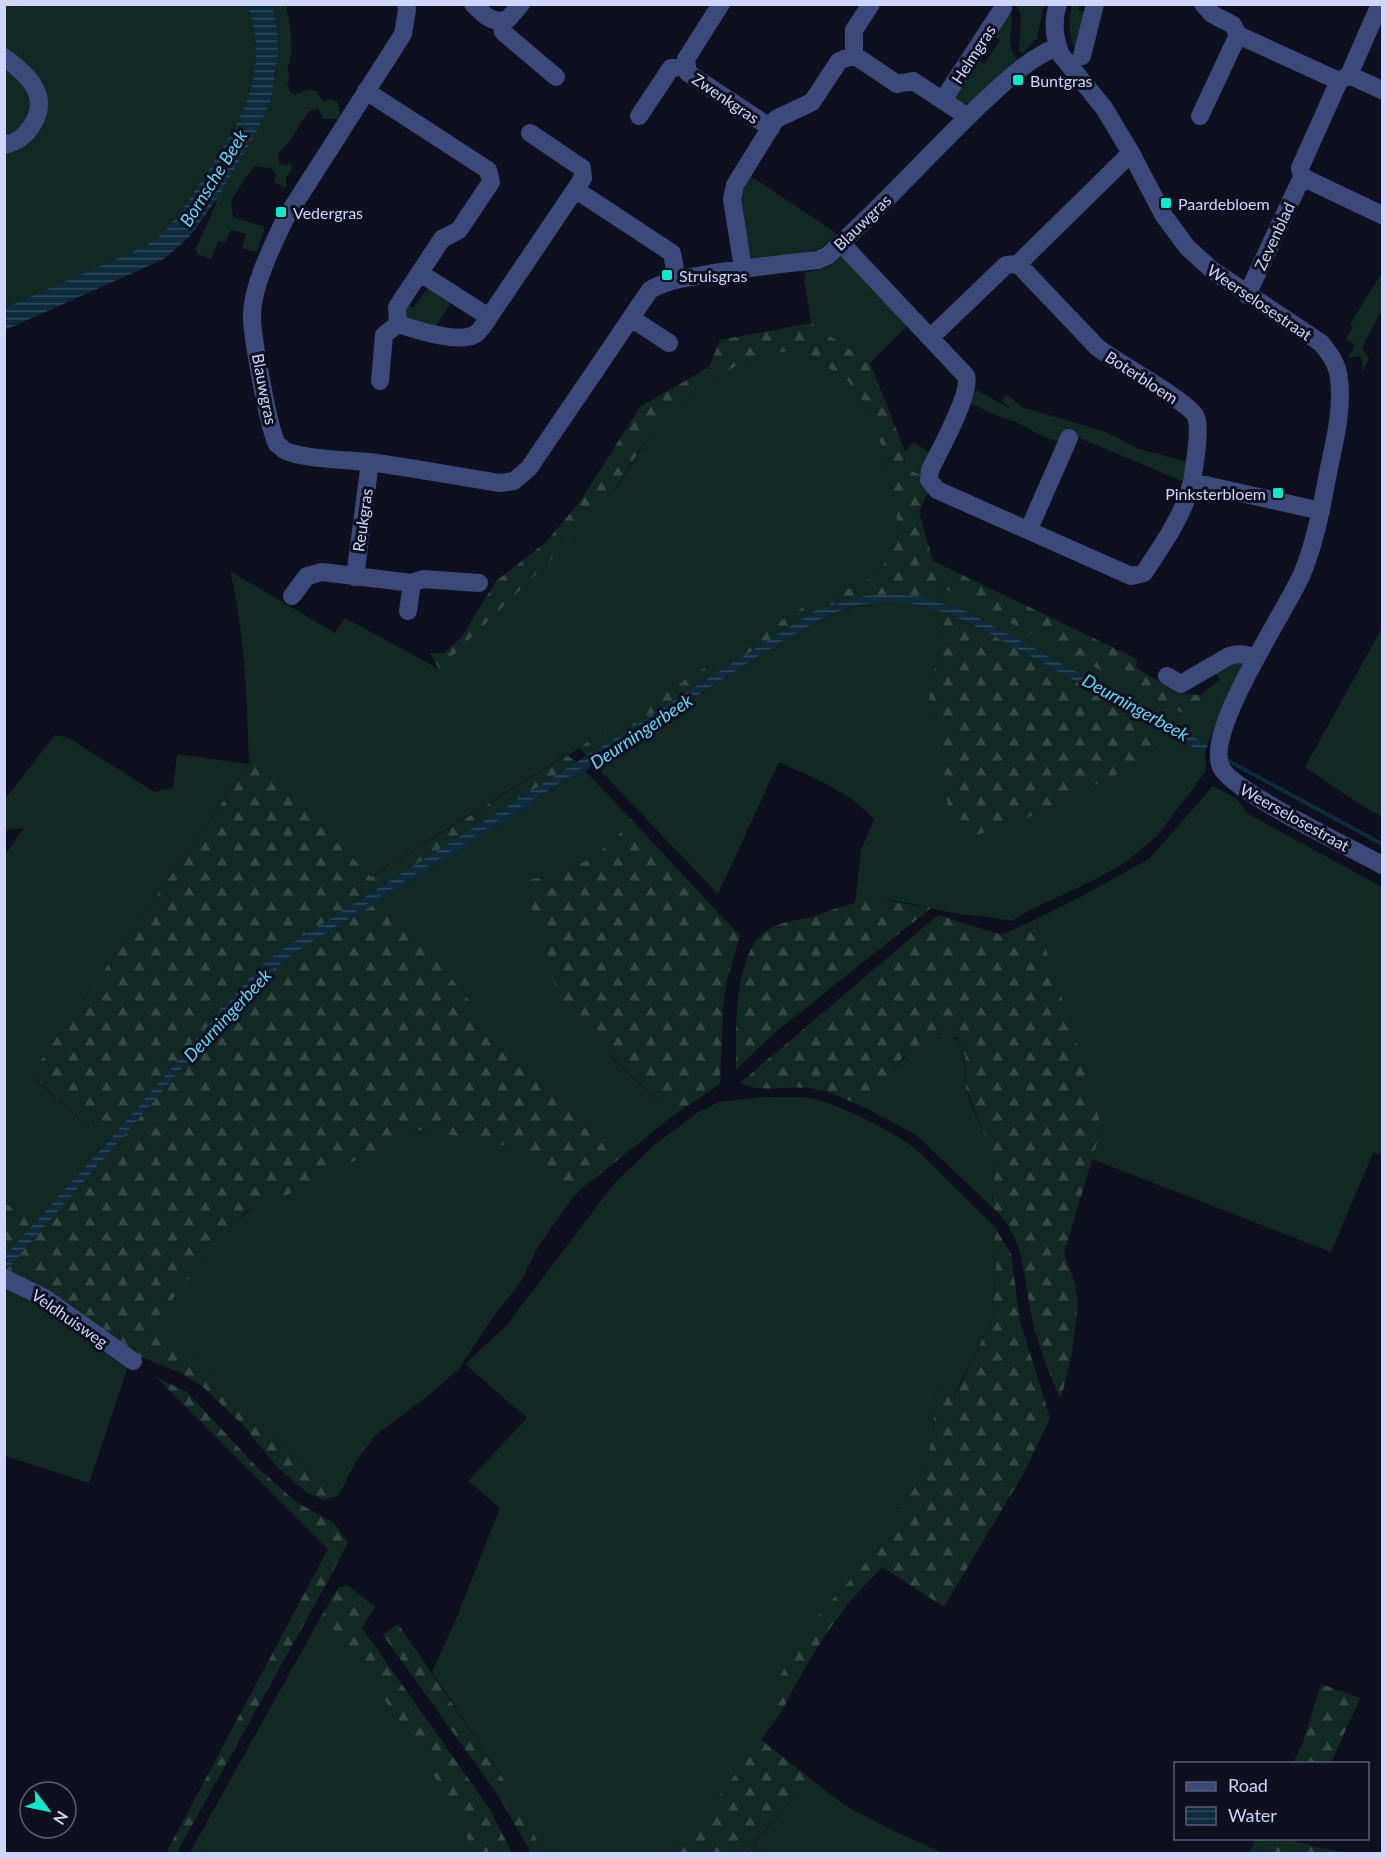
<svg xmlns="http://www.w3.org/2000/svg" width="1387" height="1858" font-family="Lato,sans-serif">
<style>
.grass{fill:#122923}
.forest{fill:url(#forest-firs)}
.water{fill:url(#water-rules)}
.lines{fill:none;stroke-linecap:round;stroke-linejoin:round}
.stream{stroke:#0e2b3e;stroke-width:4}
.minor{stroke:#3c497b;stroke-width:18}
.poi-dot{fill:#0fe8ca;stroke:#0e0f1f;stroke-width:2}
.labels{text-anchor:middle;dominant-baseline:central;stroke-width:6;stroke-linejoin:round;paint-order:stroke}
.street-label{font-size:16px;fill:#d0d5fc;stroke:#0e0f1f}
.poi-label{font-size:16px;fill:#d0d5fc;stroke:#0e0f1f;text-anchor:start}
.water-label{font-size:18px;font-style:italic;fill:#65d4f5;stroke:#0e0f1f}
</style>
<defs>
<pattern id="forest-firs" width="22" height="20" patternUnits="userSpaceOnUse" patternTransform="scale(1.5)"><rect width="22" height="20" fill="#122923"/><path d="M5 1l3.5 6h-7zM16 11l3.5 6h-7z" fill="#334744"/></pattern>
<pattern id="water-rules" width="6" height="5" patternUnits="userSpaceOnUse" patternTransform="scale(1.5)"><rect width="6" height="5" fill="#0e2b3e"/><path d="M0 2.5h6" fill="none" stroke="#30495b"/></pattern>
</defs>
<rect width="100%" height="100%" fill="#0e0f1f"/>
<path class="grass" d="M4,5H247C273,75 237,128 199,184C183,208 170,232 145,246L5,308Z
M271,5H286C290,26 294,44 289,65L287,66L290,78L287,84C293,102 299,92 310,89L318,92L320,98L324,102L330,99L338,102L340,114L338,119H324L318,109L309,111L290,141L278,153L279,163L286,166L291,162V172L286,177V188L274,182L276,174L271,168L254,166L231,200L233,217L265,227L257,252L242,248L246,234L231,230L226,242L218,241L211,259L197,254L196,249L219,196L242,157L276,75L277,27Z
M1016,5H1044L1037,39L1022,53L1019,50L1021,16Z
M1072,5H1079L1078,10L1088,13L1075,50C1068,34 1068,21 1072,5Z
M1010,8C1016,28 1003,40 1017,59L972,102L964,104L950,96L974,58L984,64L1000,40L990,33Z
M751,176L835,232L836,235L818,250L754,261L751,258L739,196Z
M842,255L909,324L870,363L811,323L804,277L806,272C822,270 830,266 842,255Z
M1382,273V310L1362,348L1369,358L1362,373V362L1360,356L1347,358L1353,350L1354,344L1346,339L1353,327L1350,324Z
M435,287L453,300L435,327L404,319L405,303L413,308L426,290Z
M795,351L844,376L864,403L881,444L896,509L898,534L886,562L870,579L862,584L822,598L798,610L598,734L568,756L561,758L370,877L255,760L254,757L32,1073L38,1082L107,1143L39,1220L5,1204V855L24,828L5,830V799L55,735L69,738L154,792L173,788L177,754L249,764C247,700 245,634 230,571L335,633L345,618L439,669L618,486L653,430L708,383L741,363L781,352Z
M976,390L1011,409L1002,401L1007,395L1022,407L1106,432L1139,449L1188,462L1189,484L1075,436L1063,443L1044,437L1016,422L998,416L970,403Z
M914,442L932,454L922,476L904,467L905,451Z
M940,585L1192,718L1204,694L1201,693L1220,680L1214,671L1229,661L1244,663L1207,745L968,612L944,604Z
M895,600L935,609L942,647L929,686V699L930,709L941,737L946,771L968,820L1029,817L1118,774L1149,755L1163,741L1179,739L1205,752L1206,771L1157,836L1126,862L1094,880L1030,910L1011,921C994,917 977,916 960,914C926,909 888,893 855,903L861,850L874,819C848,791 814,778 779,762L718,894L593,763C635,736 677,709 720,681C773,647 829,603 895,600Z
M1382,628V817L1353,800L1305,767Z
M583,769L631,819C613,849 567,877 532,879L609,1056L674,1115L619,1159L577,1120L497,1036L384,896Z
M1213,786L1236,798L1248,814L1382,887V1155L1373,1153L1331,1252L1092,1159L1101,1130L1097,1105L1036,919L1084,895L1149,859Z
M948,1036C972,1040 962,1070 966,1087C971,1113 989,1136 995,1161C999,1175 991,1193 992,1207L916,1135L868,1109C889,1076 905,1043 948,1036Z
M762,1097C778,1098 794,1096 809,1098C838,1103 895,1132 918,1151L994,1226L996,1266L992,1320L954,1395L936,1386L933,1436L923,1470L903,1509L873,1555L849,1584L767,1701L782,1711L731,1782L701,1819L666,1853H544L506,1783L432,1672L457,1617L500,1508L468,1481L527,1418L465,1364L506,1326L614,1184L653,1146L697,1113L719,1102Z
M420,1130C447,1135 509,1139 529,1156C544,1169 557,1186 571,1200L538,1247L520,1283L491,1320L459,1369L429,1395L376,1435L356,1461L339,1495L298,1459L241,1399L158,1321V1317L235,1222L246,1213L400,1135L405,1131Z
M4,1288L32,1299L97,1347L129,1363L89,1483L5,1456Z
M318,1622L340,1640L389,1706L427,1762L475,1853L189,1854Z
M810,1778L844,1805L892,1830L943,1853L746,1854Z"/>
<path class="forest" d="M811,323L870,363L905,451L904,467L922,476L928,493L919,512L933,561L1137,659L1136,668L1178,693L1197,695L1204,694L1208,697V700L1196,718H1192L940,586L944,604L921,597L865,596L816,610L587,756L579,748L598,734L798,610L822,598L862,584L870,579L886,562L898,534L896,509L881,444L864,403L844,376L795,351L781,352L741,363L708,383L653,430L599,513L439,669L430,653H444L461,638L496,581L545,543L579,503L640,407L709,367L720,340Z
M935,609L989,633L1179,739L1163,741L1149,755L1118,774L1029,817L977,835L969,821L950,819L949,817L941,737L930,709L929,699V686L942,647Z
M255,756V760L371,877L562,758L568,756L577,762L278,952L256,970L107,1143L38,1081L32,1073Z
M631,819L740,936L726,983L723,1009L720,1084L674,1115L578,1026L565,1006L552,977L526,889L528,882L532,879C567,877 613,849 631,819Z
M384,896L395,907L497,1036L577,1120L619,1159L580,1190L571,1200L529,1156L519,1150L493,1142L420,1130L406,1131L380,1147L303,1188L246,1212L235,1222L158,1317V1321L241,1399L298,1459L339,1495L324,1500L306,1492L279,1469L243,1425L203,1387L181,1373L139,1356L5,1271L259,981L287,958Z
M871,898L931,908L772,1035L736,1070C736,1033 733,954 766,931C784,919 805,921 823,913C839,907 855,903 871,898Z
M938,915L1002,935L1036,919L1097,1105L1101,1130L1064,1253L1075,1284L1078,1305L1072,1352L1063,1391L1060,1398C1050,1373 1039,1349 1033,1323C1023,1282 1027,1238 992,1207L996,1163L966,1088L965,1057L961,1043L956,1037H939L903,1057L894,1069L868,1109C851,1102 833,1092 815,1089C791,1084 762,1094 740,1083Z
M5,1204L39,1220L5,1257H4Z
M994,1226L1011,1254L1020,1321L1050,1418L1026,1469L944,1607L882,1567C869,1582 853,1596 842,1612C818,1643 799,1677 782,1711L767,1701L791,1656L814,1620L873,1555L903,1509L923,1470L933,1436L936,1385L955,1395L992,1320L996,1266Z
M156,1377L187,1392L254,1464L296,1502L333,1522L348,1542L329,1579L176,1854L166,1853L328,1549Z
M347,1585L375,1607L362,1628L489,1808L512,1853H475L427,1762L389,1706L340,1640L318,1622L338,1588Z
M398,1624L506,1783L544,1853H531L498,1795L383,1635Z
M1321,1684L1360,1698L1331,1763H1293L1302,1745Z
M760,1739L810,1778L746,1853H666C703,1819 732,1781 760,1739Z
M1256,1838L1297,1839L1296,1842L1346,1853H1249Z"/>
<path class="water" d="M247,5L272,6L277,27L278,54L271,99L259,127L219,196L189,237L164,259L5,330V308L145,246C170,232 183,208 199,184C237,128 273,75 247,5Z
M889,594L922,597L968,612L1208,745L1204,753L989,633C933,605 891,589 830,615C814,622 798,633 782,641L287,958L259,981L239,1003L5,1272L4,1257L107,1143L256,970L278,952L816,610L865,596Z"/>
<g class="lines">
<path class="stream" d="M1225,759L1382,844
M574,775L651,725
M352,916L535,800"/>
<path class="minor" d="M406,4L407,10L403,34L285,219C272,247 253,284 252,314C251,332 269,430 277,444C278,444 283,449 284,450C300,459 349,460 369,462C413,468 456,476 500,483L514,481L529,468L650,290C668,279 688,278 708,274C744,268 781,264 818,260L827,256C881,208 929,154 981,104C1005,82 1027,59 1057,47
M473,4C481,12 489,21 501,21L503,32L556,77
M721,4L686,59L688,73L771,128
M1058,4C1052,22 1054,38 1061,55L1104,108L1131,153L1164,216L1187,247L1212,270L1321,343C1330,354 1338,365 1339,379C1343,411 1334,443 1328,473C1322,506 1315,543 1302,574C1285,613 1204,731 1221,767C1231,791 1353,849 1382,865
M1203,4L1212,14L1233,25L1238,35L1339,81
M501,21L508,19L521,4
M854,55V30L871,4
M1082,56L1095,4
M4,57C28,75 52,96 31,127C24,137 17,142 4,145
M1349,75L1382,90
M366,91L488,170L491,182L459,230L442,239L397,307L398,324L384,335L380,381
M943,100L1003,8
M639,116L671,68L687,66
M1200,116L1238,35
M1302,177L1382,215
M576,190L672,253L677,280
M841,243L966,376C972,392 939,452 930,470L929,480L937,490L1131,576L1144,573C1163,544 1183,516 1192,482L1321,511
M1018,264L1097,347C1115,362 1190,402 1196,417C1201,428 1194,469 1192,482
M743,268L732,199L735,185L776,119L812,102L839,61L854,55L897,84L913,81L968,117
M420,273L489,317
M1247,295L1302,177L1300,168L1339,81L1349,75L1380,4
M631,318L669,343
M398,324C416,330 456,343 474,335C480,332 485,323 489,317L583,178L582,168L530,133
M930,338L1006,265L1018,264L1131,153
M1029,529L1069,438
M355,577L370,462
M292,596L307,576L322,572L412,583L423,579L479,583
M408,611L412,583
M1167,676L1181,684L1229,656C1240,653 1247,654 1256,659
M4,1278L45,1298L133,1361"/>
</g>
<g class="poi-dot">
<rect x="1012" y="74" width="12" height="12" rx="3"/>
<rect x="1160" y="197" width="12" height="12" rx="3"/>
<rect x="275" y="206" width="12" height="12" rx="3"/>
<rect x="661" y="269" width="12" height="12" rx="3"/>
<rect x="1272" y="487" width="12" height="12" rx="3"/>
</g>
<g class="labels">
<g class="street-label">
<text transform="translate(973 54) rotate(-57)">Helmgras</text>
<text transform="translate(726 98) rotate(34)">Zwenkgras</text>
<text transform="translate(862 222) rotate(-44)">Blauwgras</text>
<text transform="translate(1274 236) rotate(-65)">Zevenblad</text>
<text transform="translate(1260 302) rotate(34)">Weerselosestraat</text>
<text transform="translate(1142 377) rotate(33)">Boterbloem</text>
<text transform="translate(265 389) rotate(79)">Blauwgras</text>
<text transform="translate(362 520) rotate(-82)">Reukgras</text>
<text transform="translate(1295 817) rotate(29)">Weerselosestraat</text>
<text transform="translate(70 1318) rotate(35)">Veldhuisweg</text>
</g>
<g class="poi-label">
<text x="1030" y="80">Buntgras</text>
<text x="1178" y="203">Paardebloem</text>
<text x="293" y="212">Vedergras</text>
<text x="679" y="275">Struisgras</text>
<text x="1266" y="493" text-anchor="end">Pinksterbloem</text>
</g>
<g class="water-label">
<text transform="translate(213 178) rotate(-58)">Bornsche Beek</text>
<text transform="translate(1136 707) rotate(29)">Deurningerbeek</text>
<text transform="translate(641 731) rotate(-34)">Deurningerbeek</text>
<text transform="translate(227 1015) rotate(-47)">Deurningerbeek</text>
</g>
</g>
<rect width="1387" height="1858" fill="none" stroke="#d0d5fc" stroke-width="12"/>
<rect x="1174" y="1762" width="195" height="78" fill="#0e0f1f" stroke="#5c5e77" stroke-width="1.5"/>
<rect x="1186" y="1782" width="30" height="9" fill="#3c497b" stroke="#5c5e77" stroke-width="1.5"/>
<text x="1228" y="1792" font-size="18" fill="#d0d5fc">Road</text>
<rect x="1186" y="1807" width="30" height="18" fill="url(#water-rules)" stroke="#5c5e77" stroke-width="1.5"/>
<text x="1228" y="1822" font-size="18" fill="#d0d5fc">Water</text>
<g transform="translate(48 1810) rotate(122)"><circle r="28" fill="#0e0f1f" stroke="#5c5e77" stroke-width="1.5"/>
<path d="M0-4.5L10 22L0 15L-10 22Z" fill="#0fe8ca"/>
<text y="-9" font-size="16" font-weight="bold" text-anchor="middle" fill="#d0d5fc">N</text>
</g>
</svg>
